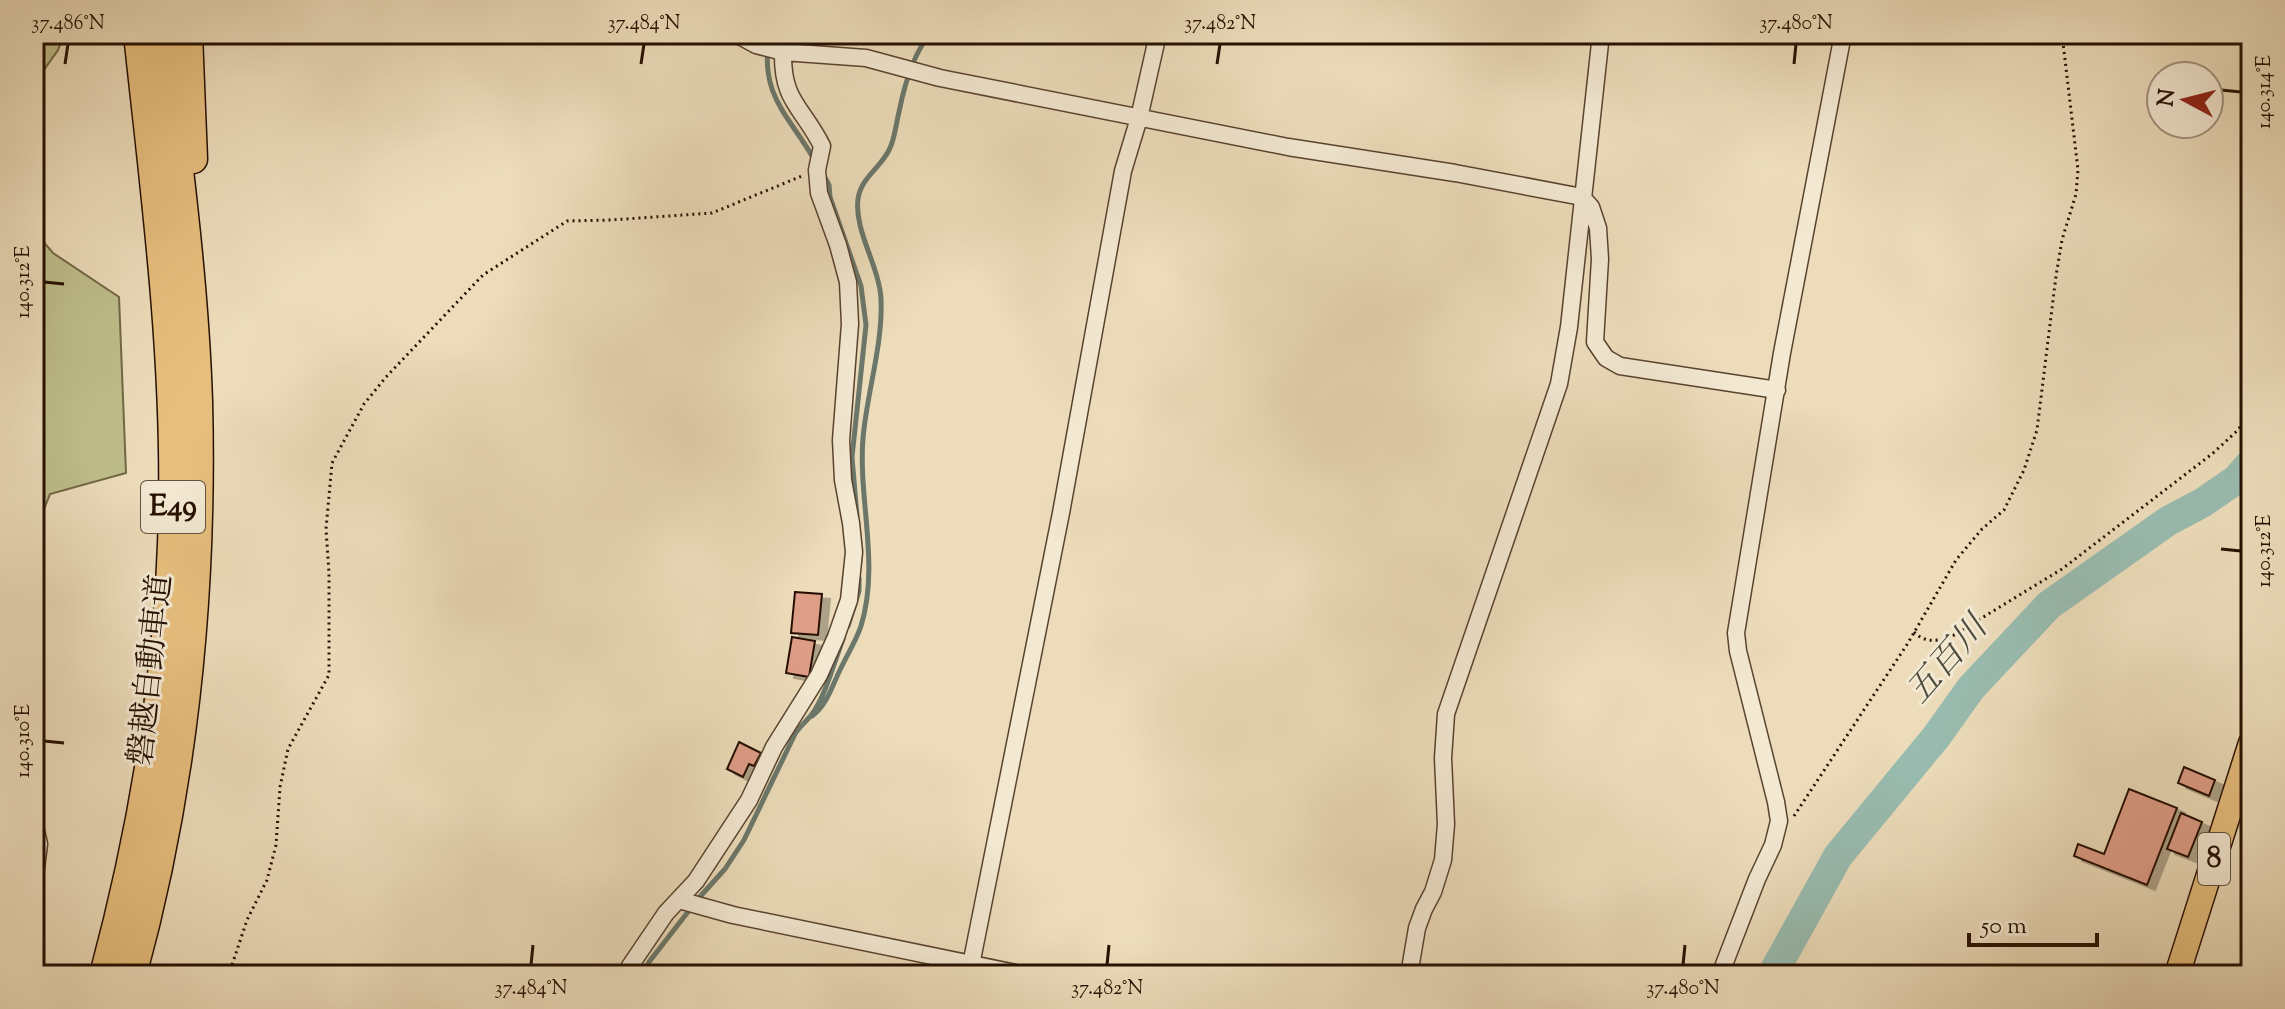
<svg xmlns="http://www.w3.org/2000/svg" width="2285" height="1009" font-family="'Sorts Mill Goudy','Noto Serif JP',serif">
<style>
.green{fill:#bebe8b;stroke:#726746;stroke-width:2}
.lines{fill:none;stroke-linecap:round;stroke-linejoin:round}
.stream{stroke:#6b776a;stroke-width:5}
.river{stroke:#99bcb0;stroke-width:30}
.building{fill:#de9d87;stroke:#261001;stroke-width:2;filter:url(#shadow)}
.street-casing{stroke:#58432f;stroke-width:19}
.primary-casing{stroke:#261001;stroke-width:27}
.highway-casing{stroke:#261001;stroke-width:31}
.path{stroke:#261001;stroke-width:3;stroke-dasharray:2 4;stroke-linecap:butt}
.street{stroke:#f3e8d2;stroke-width:16}
.primary{stroke:#e6be7d;stroke-width:24}
.highway{stroke:#e6be7d;stroke-width:28}
.ticks{fill:none;stroke:#261001;stroke-width:3}
.labels{text-anchor:middle;dominant-baseline:central;stroke-width:6;stroke-linejoin:round;paint-order:stroke}
.shield{fill:#f3e8d2;stroke:#645140;stroke-width:2}
.shield-label{font-size:30px;font-weight:bold;fill:#261001}
.street-label{font-size:32px;fill:#261001;stroke:#f3e8d2}
.water-label{font-size:34px;font-style:italic;fill:#4e4c3e;stroke:#f3e8d2}
.neatline{fill:none;stroke:#261001;stroke-width:3}
.ticks-label{font-size:20px;text-anchor:middle;fill:#261001}
</style>
<defs>
<filter id="shadow"><feDropShadow dx="8" dy="5" stdDeviation="0" flood-color="#0004"/></filter>
</defs>
<rect width="100%" height="100%" fill="#ecdcba"/>
<filter id="stains"><feTurbulence type="fractalNoise" baseFrequency=".0025" numOctaves="4"/><feColorMatrix values="0 0 0 0 .2 0 0 0 0 .09 0 0 0 0 .02 0 0 0 .5 -.17"/></filter>
<radialGradient id="worn" r=".72"><stop offset=".6" stop-color="#630" stop-opacity="0"/><stop offset="1" stop-color="#630" stop-opacity=".3"/></radialGradient>
<path class="green" d="M34,34H64L58,50L34,84Z
M34,231L53,253L119,297L126,473L50,494L34,535Z"/>
<g class="lines">
<path class="stream" d="M769,34C760,96 785,110 814,159
M823,174L829,185L830,197L861,286L866,325L852,457L857,516
M848,626L859,591V578
M812,716C827,705 832,686 840,670C847,655 856,641 861,626C880,564 858,500 863,438C867,392 883,345 881,299C879,265 854,231 858,199C861,177 882,167 890,148C895,137 896,124 899,112C904,87 913,54 930,34
M697,900L725,869L744,840L795,734C800,726 807,721 812,714C825,697 835,660 843,639
M643,975L649,962L691,908"/>
<path class="river" d="M1772,975L1838,856L1936,737L1971,688L2049,605L2168,521L2202,503L2237,479L2251,463"/>
</g>
<path class="building" d="M795,592L822,594L818,635L791,633Z
M792,637L815,641L809,677L786,673Z
M739,742L761,753L754,766L749,764L743,777L727,769Z
M2184,767L2215,780L2209,796L2178,783Z
M2129,789L2177,808L2147,885L2074,856L2078,844L2104,854Z
M2181,813L2202,822L2188,857L2167,849Z"/>
<g class="lines">
<g class="street-casing">
<path id="street" d="M736,34L756,45L783,52L866,58L940,78L1288,147L1455,173L1582,197L1591,207L1598,228L1600,259L1595,342L1606,358L1620,366L1777,390
M34,822L39,844L34,883
M679,900L733,915L1025,975
M628,975L630,966L666,913L696,881L749,800L774,747L819,675L836,637L849,600L854,552L851,523L843,480L841,440L850,324L848,282L838,245L819,193L817,170L822,146C802,106 782,102 783,52
M969,975L1061,513L1123,171L1139,118L1158,34
M1409,975L1417,928L1424,909L1433,892L1443,860L1446,824L1443,758L1446,714L1559,384L1569,327L1601,34
M1720,975L1757,879L1773,845L1779,821L1776,802L1738,651L1736,633L1782,353L1843,34"/>
</g>
<g class="primary-casing">
<path id="primary" d="M2177,975L2251,743"/>
</g>
<g class="highway-casing">
<path id="highway" d="M188,34L193,159
M104,975C145,823 170,667 173,510C176,351 155,192 138,34
M132,975C184,786 203,597 198,401C194,278 177,156 163,34"/>
</g>
<path class="path" d="M1914,632C1925,643 1935,641 1949,638L2062,569L2212,454L2237,431L2251,413
M1794,816L1908,643L1956,560L1982,529L2004,510L2024,470L2037,430L2056,276L2062,240L2076,194L2078,170L2062,34
M226,975L232,965L247,920L267,880L276,845L280,787L288,749L329,675V573L326,529L332,463L364,404L386,377L483,275L567,221L611,220L712,213L802,176"/>
<use href="#street" class="street"/>
<use href="#primary" class="primary"/>
<use href="#highway" class="highway"/>
</g>
<path class="ticks" d="M65,64L68,44M641,64L644,44M1217,64L1220,44M1794,64L1796,44M2221,90L2241,92M44,282L64,284M2221,549L2241,551M44,741L64,743M531,965L533,945M1107,965L1109,945M1683,965L1685,945"/>
<g class="labels">
<g class="shield">
<rect x="141" y="481" width="64" height="52" rx="6"/>
<rect x="2198" y="833" width="32" height="52" rx="6"/>
</g>
<g class="shield-label">
<text x="173" y="507">E49</text>
<text x="2214" y="859">8</text>
</g>
<g class="street-label">
<text transform="translate(152 670) rotate(-84)">磐越自動車道</text>
</g>
<g class="water-label">
<text transform="translate(1948 661) rotate(-49)">五百川</text>
</g>
</g>
<rect width="2285" height="1009" fill="none" stroke="#ecdcba" stroke-width="88"/>
<g transform="translate(2185 100) rotate(277)"><circle r="38" fill="#f3e8d2" stroke="#a1927e" stroke-width="2"/>
<path d="M0-6L14 30L0 20L-14 30Z" fill="#8f2418"/>
<text y="-12" font-size="22" font-weight="bold" text-anchor="middle" fill="#261001">N</text>
</g>
<path d="M1969 933v12h128v-12" fill="none" stroke="#261001" stroke-width="4"/>
<text x="1981" y="933" font-size="24" fill="#261001" stroke="#f3e8d2" stroke-width="6" paint-order="stroke">50 m</text>
<rect x="44" y="44" width="2197" height="921" class="neatline"/>
<g class="ticks-label">
<text x="68" y="29">37.486°N</text>
<text x="644" y="29">37.484°N</text>
<text x="1220" y="29">37.482°N</text>
<text x="1796" y="29">37.480°N</text>
<text transform="translate(2263 92) rotate(-90)" y="7">140.314°E</text>
<text transform="translate(22 282) rotate(-90)" y="7">140.312°E</text>
<text transform="translate(2263 551) rotate(-90)" y="7">140.312°E</text>
<text transform="translate(22 741) rotate(-90)" y="7">140.310°E</text>
<text x="531" y="994">37.484°N</text>
<text x="1107" y="994">37.482°N</text>
<text x="1683" y="994">37.480°N</text>
</g>
<rect width="100%" height="100%" filter="url(#stains)"/>
<rect width="100%" height="100%" fill="url(#worn)"/>
</svg>
